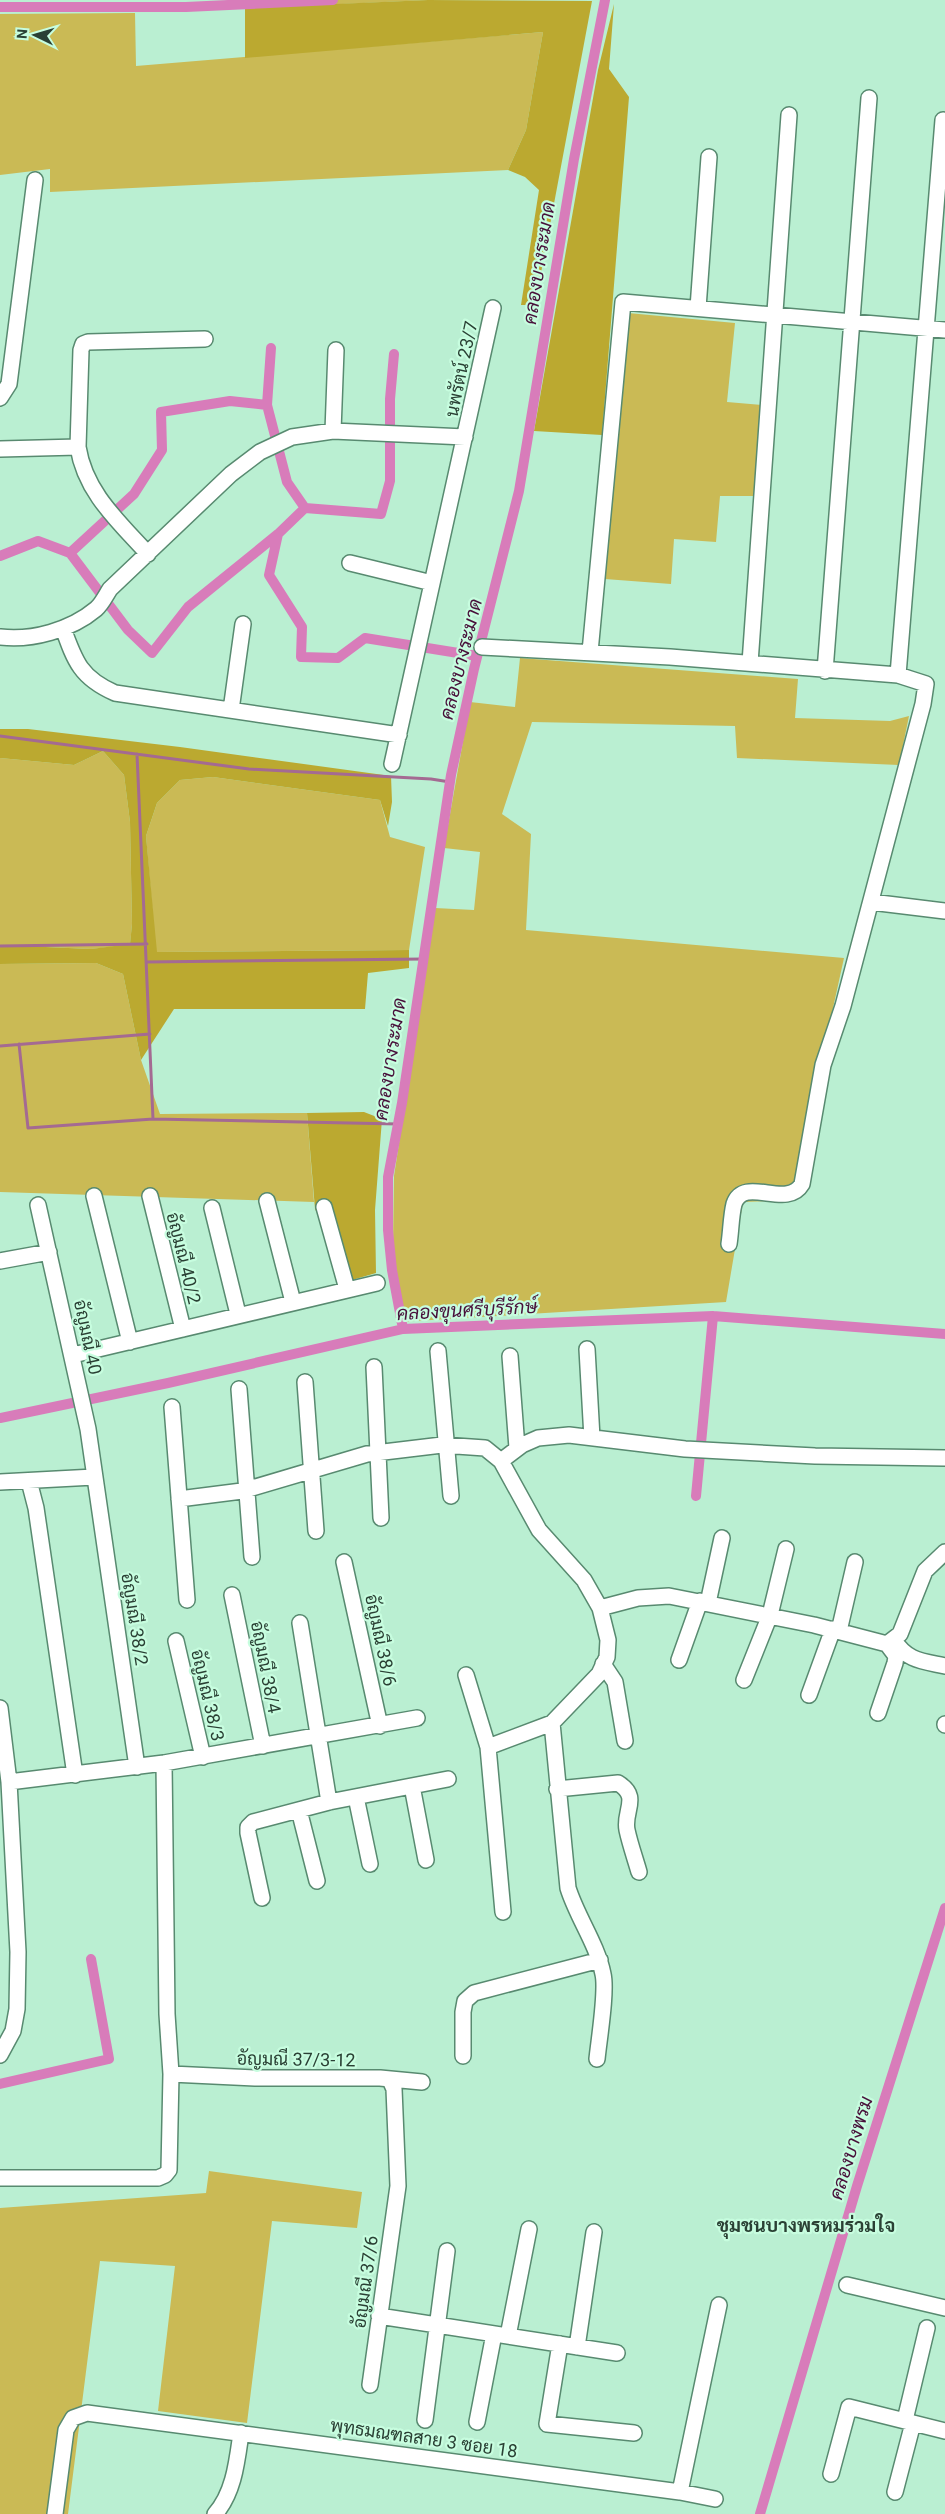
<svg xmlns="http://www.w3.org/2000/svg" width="945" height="2514" font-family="Roboto,Sarabun,sans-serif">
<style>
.green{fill:#caba55}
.forest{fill:#bba930}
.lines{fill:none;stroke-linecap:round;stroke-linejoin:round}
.stream{stroke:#a46a92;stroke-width:3}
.canal{stroke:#d87cba;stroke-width:10}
.minor-casing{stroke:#588a70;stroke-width:18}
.minor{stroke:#fff;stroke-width:15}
.labels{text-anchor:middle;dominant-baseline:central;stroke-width:4.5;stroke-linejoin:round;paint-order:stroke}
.street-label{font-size:18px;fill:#2a4034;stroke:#c7fddf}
.water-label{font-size:19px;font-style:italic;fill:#48103a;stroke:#c7fddf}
.neighbourhood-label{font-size:19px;font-weight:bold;fill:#2a4034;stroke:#c7fddf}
</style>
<rect width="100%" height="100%" fill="#baefd2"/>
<path class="green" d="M277,0H428L278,7Z
M135,13L136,66L543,32L526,130L508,170L50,192V169L0,175V14Z
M628,313L735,323L727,402L762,405L754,496H720L716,542L674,539L671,584L605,579Z
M520,658L798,679L795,718L890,721L909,716L899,765L737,758L735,726L532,722L502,814L531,834L526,930L844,958L795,1181L770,1201L743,1202L726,1302L398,1322L393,1244L394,1176L435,908L474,910L480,852L444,848L470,702L515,707Z
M103,751L124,775L130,822L132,924L130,945L91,949L0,945V758L74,765Z
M213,777L380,800L390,837L425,847L409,950L156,952L146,836L157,803L180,780Z
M96,963L123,974L141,1060L160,1114L307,1113L314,1202L0,1192V964Z
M209,2171L362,2192L357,2228L272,2221L247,2423L158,2411L175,2266L100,2261L68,2514H0V2208L206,2193Z"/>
<path class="forest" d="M428,0L592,1L535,305H521L539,190L525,177L508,170L526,130L543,32L245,58V8Z
M614,4L609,69L629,97L602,435L534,431L598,70Z
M0,729H28L180,747L391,776L392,802L388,826L380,800L213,777L180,780L157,803L146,836L157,952L409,950V968L368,973L365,1009H174L141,1060L123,974L96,963L0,964V945L91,949L130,944L132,924L130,822L124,775L103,751L74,765L0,758Z
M364,1112L382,1119L375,1210L376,1273L352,1280L315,1209L307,1113Z"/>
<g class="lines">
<path class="stream" d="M0,736L249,769L431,779L450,782
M137,754L153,1119
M0,946L147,944
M147,962L424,959
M19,1044L28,1128L153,1119L398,1124
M0,1046L150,1034"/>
<path class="canal" d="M0,7H186L333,0
M394,354L390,399V481L381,514L305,508L278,534L269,575L302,627L301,657L338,658L365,638L477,656
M267,405L287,482L305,508
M70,553L134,494L162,450L161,412L230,401L267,405L271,348
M0,556L38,541L70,553L128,630L152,653L188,607L278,534
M403,1329L392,1270L388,1230V1177L402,1103L451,775L474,669L519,491L574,159L605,0
M0,1418L168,1383L403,1329L713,1316L945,1334
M696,1496L713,1316
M0,2084L109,2059L91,1959
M760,2514L857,2186L945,1908"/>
<g class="minor-casing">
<path id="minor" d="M698,308L709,157
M0,398L9,384L35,180
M333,431L336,350
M0,449L78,447
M148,554C118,521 85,492 78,447L81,350L83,344L88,342L205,339
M350,563L432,583
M63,628C75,662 81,678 115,693L399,735
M0,637C32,641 71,630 96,609C102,604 106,595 110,589L231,474L260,452L292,437L333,431L465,437
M482,647L670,657L898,675
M590,652L623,302L945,330
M750,663L789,115
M825,671L869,98
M231,710L243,624
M392,764L493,308
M871,902L945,911
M94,1196L130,1342
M150,1196L183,1329
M267,1201L293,1302
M38,1205L88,1429L137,1767
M324,1207L347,1289
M212,1208L238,1314
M729,1244C731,1231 731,1216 734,1204C744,1175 787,1210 802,1184L823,1065L843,1006L923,704L926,684L898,675L943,120
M0,1261L49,1252
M587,1349L592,1438
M438,1351L451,1496
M73,1355L377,1283
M510,1356L517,1448
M374,1367L381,1518
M305,1382L316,1531
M239,1389L252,1557
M172,1407L187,1600
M501,1461L522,1445L538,1438L569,1435L685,1449L815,1456L945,1458
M29,1481L36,1508L75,1775
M0,1482L94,1477
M179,1499L242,1491L367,1454L442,1445L485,1448L501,1461L539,1530L584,1580L600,1608L608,1640L607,1657L599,1674L552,1723L488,1747
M344,1562L380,1726
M232,1595L263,1746
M708,1603L722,1538
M600,1608L638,1598L669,1596L814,1625L887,1644L900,1634L925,1571L945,1552
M300,1623L329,1802
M839,1631L855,1562
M894,1640C907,1661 922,1661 945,1666
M176,1641L203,1757
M679,1660L700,1601
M603,1664L615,1682L625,1741
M466,1675L488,1747L503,1912
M744,1680L770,1615L786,1549
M809,1695L833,1629
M0,1708L9,1782L18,1952L17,2009L13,2031L0,2055
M878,1713L895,1663L896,1656L887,1644
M552,1723L568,1888C577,1917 597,1944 603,1974C607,1991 599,2039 597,2059
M945,1725V1724
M9,1782L164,1763L417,1718
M412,1786L426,1860
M557,1789L618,1783C641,1797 623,1811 627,1830C630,1844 635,1858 639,1872
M356,1797L370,1864
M299,1810L317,1881
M262,1898L248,1833V1827L253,1822L329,1802L448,1779
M463,2056V2012L465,2001L474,1993L600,1960
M171,2074L255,2078H380L422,2082
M0,2178H158L165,2175L169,2170L171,2074L167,2014L164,1763
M847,2285L945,2308
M379,2316L617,2353
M508,2336L529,2229
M560,2344L547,2424L634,2433
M577,2347L594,2232
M370,2385L398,2186L394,2089L390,2080
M425,2420L447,2251
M905,2420L927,2328
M477,2422L494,2334
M831,2474L849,2407L945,2431
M680,2492L715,2499
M895,2492L913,2423
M55,2514L66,2430L73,2418L87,2413L680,2492L719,2305
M215,2514C234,2493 237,2461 241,2433"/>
</g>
<use href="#minor" class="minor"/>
</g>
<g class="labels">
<g class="street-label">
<text transform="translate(461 369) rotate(-78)">นพรัตน์ 23/7</text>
<text transform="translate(184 1258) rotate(76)">อัญมณี 40/2</text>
<text transform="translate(88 1337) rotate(78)">อัญมณี 40</text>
<text transform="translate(135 1619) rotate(81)">อัญมณี 38/2</text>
<text transform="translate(381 1640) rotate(78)">อัญมณี 38/6</text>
<text transform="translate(266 1667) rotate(79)">อัญมณี 38/4</text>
<text transform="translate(208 1695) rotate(77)">อัญมณี 38/3</text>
<text transform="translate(296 2059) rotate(1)">อัญมณี 37/3-12</text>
<text transform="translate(365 2282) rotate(-82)">อัญมณี 37/6</text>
<text transform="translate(424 2438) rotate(8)">พุทธมณฑลสาย 3 ซอย 18</text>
</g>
<g class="water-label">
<text transform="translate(539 263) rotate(-81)">คลองบางระมาด</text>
<text transform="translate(461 659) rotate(-76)">คลองบางระมาด</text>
<text transform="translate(390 1059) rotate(-81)">คลองบางระมาด</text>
<text transform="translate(467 1310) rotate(-3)">คลองขุนศรีบุรีรักษ์</text>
<text transform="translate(851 2148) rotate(-73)">คลองบางพรม</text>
</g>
<g class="neighbourhood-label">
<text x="806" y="2225">ชุมชนบางพรหมร่วมใจ</text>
</g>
</g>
<g transform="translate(35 35) rotate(275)" stroke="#c7fddf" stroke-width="4" paint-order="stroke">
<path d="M0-4L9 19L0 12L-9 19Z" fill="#2a4034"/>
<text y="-8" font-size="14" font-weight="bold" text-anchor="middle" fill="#2a4034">N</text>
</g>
</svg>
